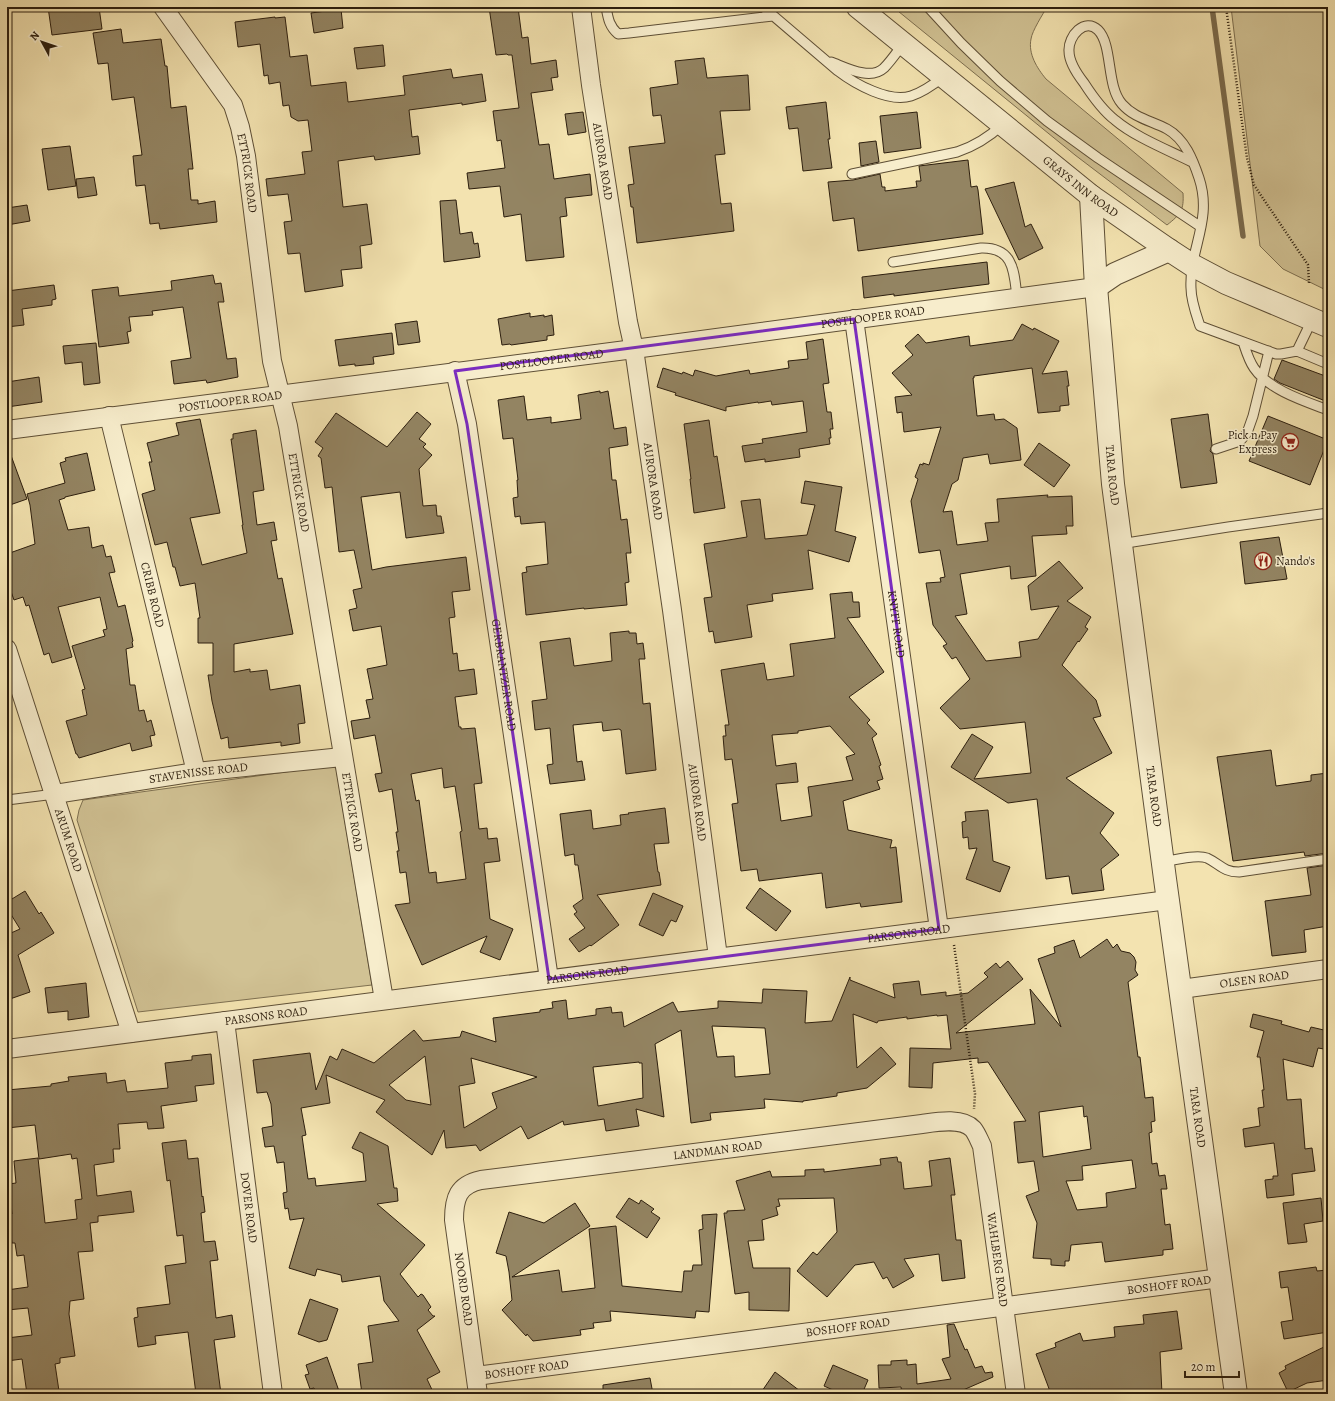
<svg xmlns="http://www.w3.org/2000/svg" width="1335" height="1401" font-family="Alegreya,serif">
<style>
.green{fill:#d1c294;stroke:#7e7051}
.lines{fill:none;stroke-linecap:round;stroke-linejoin:round}
.stream{stroke:#7b6c4e;stroke-width:5.5}
.building{fill:#938462;stroke:#2c1e0e;fill-rule:evenodd}
.service-casing{stroke:#5e4f36;stroke-width:11}
.minor-casing{stroke:#5e4f36;stroke-width:20}
.tertiary-casing{stroke:#5e4f36;stroke-width:24}
.path{stroke:#2c1e0e;stroke-width:2.5;stroke-dasharray:1 2;stroke-linecap:butt}
.service{stroke:#f7edcc;stroke-width:9}
.minor{stroke:#f7edcc;stroke-width:18}
.tertiary{stroke:#f7edcc;stroke-width:22}
.marked{fill:none;stroke:#7b2cbf;stroke-width:3;stroke-linejoin:round}
.labels{text-anchor:middle;dominant-baseline:central;stroke-width:3;stroke-linejoin:round;paint-order:stroke}
.street-label{font-size:12px;fill:#2c1e0e;stroke:#f7edcc}
.poi-label{font-size:12px;fill:#2c1e0e;stroke:#f7edcc;text-anchor:end}
</style>
<rect width="100%" height="100%" fill="#f3e3b0"/>
<filter id="stains"><feTurbulence type="fractalNoise" baseFrequency=".005" numOctaves="4"/><feColorMatrix values="0 0 0 0 .2 0 0 0 0 .09 0 0 0 0 .02 0 0 0 .5 -.17"/></filter>
<radialGradient id="worn" r=".72"><stop offset=".6" stop-color="#630" stop-opacity="0"/><stop offset="1" stop-color="#630" stop-opacity=".3"/></radialGradient>
<path class="green" d="M893,7H1047C1043,14 1032,31 1031,39C1028,54 1037,68 1046,79L1183,193C1184,210 1181,214 1167,225L1075,155Z
M1231,7H1328V291L1283,269L1260,246Z
M329,766L336,768L372,985L138,1012L77,820L79,810L83,800Z"/>
<g class="lines">
<path class="stream" d="M1212,7L1243,236"/>
</g>
<path class="building" d="M48,7H99L102,29L52,35Z
M489,7H518L522,38L528,37L531,64L556,60L558,77L551,78L553,90L531,93L539,145L549,144L554,179L590,174L592,195L565,198L567,216L560,217L564,257L526,261L521,214L504,217L500,186L469,189L467,173L505,168L501,140L497,141L493,111L519,108L512,55H508L507,54L496,55Z
M341,9L343,28L314,33L311,13Z
M275,17V18L285,17L290,57L307,55L311,86L346,82L348,102L405,95L403,76L451,69L453,78L482,74L486,101L462,105V103L409,110L412,137L418,136L420,154L375,160L374,156L338,161L343,207L367,204L372,244L360,246L362,268L341,270L343,286L305,292L300,253L288,254L284,222L292,221L288,194L268,196L266,179L305,174L302,152L312,151L308,120L298,121L291,117L289,105L283,106L280,82L269,84L268,75L264,76L260,44L238,47L235,22Z
M121,29L123,43L161,39L165,66H167L171,108L186,106L193,169H188L191,200H198V204L215,201L217,222L160,229L159,223L150,224L145,185L136,186L133,156L142,155L134,97L112,100L108,63L98,64L93,33Z
M383,45L385,66L357,69L354,48Z
M704,58L707,78L748,75L750,110L720,111L725,154L715,155L721,204L731,203L734,231L637,243L633,207H631L628,185L634,184L629,147L665,143L661,115L653,116L650,88L678,84L675,61Z
M826,102L830,139H828L832,168L803,171L798,128L789,129L786,107Z
M583,112L586,132L568,135L565,114Z
M917,112L921,148L884,153L880,116Z
M876,141L879,162L861,166L859,143Z
M70,146L76,186L48,190L42,149Z
M968,160L971,187L977,186L978,190L983,234L858,251L854,218L833,221L828,182L853,180L880,174L882,187H885V191L917,187L916,181H921L919,166Z
M94,177L97,195L78,198L76,179Z
M1014,182L1025,227L1031,224L1043,248L1019,260L985,189Z
M456,200L460,234L472,232L474,244L478,243L480,257L444,262L440,201Z
M27,205L30,221L7,225V208Z
M987,262L989,284L894,296V294L864,298L862,277Z
M213,275L215,284L221,283L224,302H218L227,359L236,358L238,377L207,383L206,380L174,384L171,361L191,358L183,307L152,311L153,315L129,317L131,331L127,332L129,343L99,347L92,290L118,287L119,296L172,290L171,281Z
M54,285L56,299L52,300V305L22,309L24,325L7,327V291Z
M530,313V317L544,315V317L552,315L554,335L547,336V340L511,345L510,344L502,345L498,319Z
M417,321L420,342L398,345L395,324Z
M1022,324L1033,330L1034,328L1059,341L1042,374L1067,371L1069,386H1067L1069,405L1060,406V411L1038,413L1032,368L974,376V378H973L977,416L994,414L995,420L1004,419L1017,428L1021,460L990,464L988,454L963,458L958,480L952,484L943,512L952,511L957,545L988,541L985,523L999,522L997,499L1048,495L1047,497L1072,496L1073,526H1066L1067,534L1032,536L1036,576L1011,579L1010,566L960,574L967,614L955,616L986,661L1021,657L1019,642L1038,639L1059,606L1031,610L1028,586L1059,561L1083,588L1067,601L1091,617L1085,627L1088,629L1079,642L1078,641L1062,665L1096,700L1101,716L1093,718L1112,753L1066,778L1114,813L1100,833L1119,855L1101,869L1104,890L1072,894L1069,876L1046,879L1037,799L1008,803L951,767L972,734L993,747L974,779L1031,773L1025,722L960,729L940,708L970,679L956,657L952,659L943,646L947,644L933,625L926,583L941,582L940,578L945,577L940,550L919,553L911,501L918,479L915,477L920,464L923,465V463L929,465L941,427L904,432L902,412L897,413L895,397L912,395L892,373L913,355L905,346L918,334L926,343L969,336L970,346L1013,340Z
M392,333L394,354L373,357L374,364L355,366V364L339,366L335,340Z
M823,339L829,383L823,384L827,412H831L833,429H830L831,438H829L830,444L799,449L800,457L765,462V459L745,462L742,446L763,443L762,439L807,432L803,401L772,405L771,401L758,403V402L726,407V411L675,395L676,393L657,387L663,368L682,374L683,372L693,376L695,370L716,376L749,370L750,374L789,368L788,361L808,359L806,342Z
M96,343L100,383L84,385L82,362L65,364L63,346Z
M1282,360L1328,377V402L1280,383L1274,379Z
M39,377L42,402L7,407V382Z
M600,391V393L608,391L614,429L626,427L628,445L609,448L612,480H616L621,520L627,519L631,553H626L629,582L625,583L627,605L584,609V608L526,615L522,573L527,572L526,567L548,564L545,522L521,524L520,516L515,517L513,498L518,497L517,480H518L513,438L503,439L498,400L524,396L527,420L551,417V423L581,419L578,395Z
M417,412L431,424L419,439L426,444L423,447L432,455L419,469L423,506L436,505L437,516H441L444,533L406,538L400,492L361,497L372,570L386,567L466,557L470,590L452,592L455,617L449,618L453,654L457,653L459,671L474,669L477,694L455,697L459,727H461V729L475,728L482,783L474,784L479,829L487,828L488,839L497,838L500,861L484,863L490,919L513,929L500,960L480,952L487,936L422,965L395,905L410,903L406,872L400,873L397,851H399L396,832H398L392,789L379,792L375,774L382,773L375,735L354,739L351,721L370,718L366,700L373,699L367,669L387,665L381,626L353,631L349,610L357,608L353,590L362,588L354,550L339,552L332,487L325,488L321,458L318,456L323,448L315,442L336,413L387,447ZM442,768L444,788L455,786L462,831L460,832L466,879L437,883L436,872L429,873L419,800L416,801L411,774Z
M1208,414L1212,445L1210,451L1213,454L1217,483L1181,488L1171,419Z
M1268,416L1328,440L1310,485L1249,461Z
M200,419L220,513L190,518L202,565L247,553L242,525H243L231,439H233V434L256,430L264,490L253,492L257,525L274,522L277,540L271,541L278,579L282,578L293,634L234,644V672L250,669V672L267,670L270,690L300,685L305,723L298,724L300,743L281,746V742L229,748L228,737L221,739L212,701L208,675H213V643H198V618H200L195,583L180,586L175,567H173L167,542L155,545L142,494L155,490L149,462H152L147,443L179,435L176,423Z
M709,420L714,457L717,456L725,508L694,513L690,479H691L684,424Z
M1039,443L1070,465L1054,487L1024,465Z
M7,450H9L27,499L7,506Z
M87,453L95,490L65,497V498L59,500L68,530L89,527L92,548L103,545L106,557L111,556L115,572L109,573L118,607L125,605L133,641L132,642L133,647L126,649L130,685H135L139,711L144,710L147,722L151,720L155,735L150,736L152,746L132,751L130,743L79,758L77,754H76L66,721L87,715L82,690L85,689L72,646L105,636L103,630L107,629L100,597L58,607L72,657L52,663L49,653L44,655L29,605L26,606L23,597L14,600L7,580V554L35,544L30,505L27,494L65,483L60,463L66,461L65,458Z
M805,481L842,487L835,531L856,537L849,562L808,550L813,589L772,594L773,601L747,605L752,637L715,643L713,631L709,632L704,598L712,597L704,544L747,537L741,501L760,499L765,539L807,535L815,505L801,503Z
M1279,537L1287,579L1245,584L1240,542Z
M852,592L853,602H859L860,617L847,618L884,672L849,697L870,720L867,723L877,734L872,738L881,765L879,766L883,779L877,781L880,789L843,801L848,830L892,840L890,848L896,847L902,902L861,907L860,903L826,908L822,873L759,881L757,869L741,871L732,804L738,803L732,759L725,760L723,736H726L725,725H729L721,670L764,663L767,680L794,676L790,644L835,638L830,594ZM830,726L855,754L846,757L853,780L808,787L812,816L781,821L776,784L798,782L796,763L776,766L772,735L798,733V731Z
M629,631V633H636L637,644L643,643L645,659H639L643,704L650,703L656,770L626,774L621,730L619,729L603,731L602,722L573,725L577,762L582,761L585,780L550,784L547,765L553,764L550,728L535,730L532,701L547,699L540,642L570,638L574,666L612,661L610,633Z
M1271,750L1276,786L1311,781V775L1328,773V853L1305,856L1304,852L1233,861L1217,757Z
M665,808L669,843L654,844L658,872H659L661,885L597,895L619,925L591,946L590,945L579,952L569,939L585,928L574,914L577,912L573,906L583,899L578,865H575L574,854L565,856L560,814L591,810L593,829L621,825L620,815L629,814L628,813Z
M988,810L993,861L1010,867L1000,892L966,879L977,848L969,849L968,837L963,838L962,822L966,821L965,812Z
M1328,865V926L1304,930L1306,952L1272,956L1265,901L1311,895L1307,868Z
M760,888L791,911L776,931L746,908Z
M25,891L39,914L41,912L54,933L18,955L30,992L7,1000V931L10,930L11,933L20,929L7,908V902Z
M653,893L683,906L676,922L671,920L663,936L639,925Z
M1107,939L1113,948L1117,944L1121,951L1130,953L1134,957L1136,962L1135,970L1138,975L1128,982L1138,1057H1140L1145,1098L1153,1097L1155,1121L1151,1122L1152,1132L1149,1133L1152,1164L1157,1163L1159,1176L1165,1175L1167,1189H1161L1165,1225L1170,1224L1173,1249L1163,1250V1255L1105,1262L1102,1242L1071,1245L1069,1261H1065V1266L1051,1265V1259L1033,1258L1037,1223L1026,1196L1039,1191L1034,1161L1018,1163L1014,1122L1026,1121L988,1062L978,1063V1058L933,1063L932,1088L909,1087L910,1048L951,1049L947,1015L937,1016V1015L907,1019V1017L878,1021L877,1023L853,1014L857,1068L881,1047L896,1064L867,1088L837,1093V1096L803,1101V1102L764,1099L765,1108L710,1113L711,1120L691,1123L681,1030L655,1044L664,1117L636,1109L639,1126L606,1131L604,1119L564,1125L563,1121L528,1139L521,1126L480,1151L476,1145L446,1148L444,1130L432,1155L376,1112L385,1100L326,1075L330,1103L301,1108L306,1135L302,1136L308,1179L315,1178L316,1186L366,1181L363,1153L352,1148L360,1132L388,1146L394,1188H397L398,1201L377,1204L425,1245L400,1274L418,1297L421,1294L423,1295L431,1307L428,1310L433,1316H435L417,1330L440,1372L427,1379L434,1394H362L358,1364L373,1362L368,1326L399,1321L384,1301L380,1276L342,1282L341,1275L317,1269L315,1276L289,1268L304,1218L290,1220L288,1208L285,1209L283,1193L287,1192L284,1162L277,1163L274,1146L265,1147L262,1128L273,1126L271,1104L267,1092L257,1093L253,1060L310,1053L316,1090L330,1056L337,1060L342,1049L374,1063L414,1030L423,1041L460,1037L462,1031L496,1042L493,1018L540,1012V1010L553,1008L552,1002L566,1000L568,1019L596,1015V1009L611,1007L612,1013L622,1012L624,1027L673,1002L678,1012L718,1008V1001L762,1003L763,989L807,991L805,1023L832,1021L850,977V980L895,998L893,984L919,981L921,995L946,992V996L968,993L988,977L984,973L996,963L1000,968L1008,961L1023,979L956,1033L1035,1024L1030,989L1061,1027L1038,959L1055,953L1054,947L1074,940L1080,958ZM712,1026L765,1028L770,1074L735,1077L734,1056L717,1057ZM425,1056L431,1105L406,1100L389,1085ZM471,1058L537,1077L492,1093L497,1108L464,1128L459,1086L475,1083ZM639,1062V1063H642L643,1098L598,1106L593,1067ZM1083,1106L1084,1117L1087,1116L1091,1149L1043,1157L1039,1112ZM1132,1160L1136,1188L1106,1193L1107,1207L1077,1210L1066,1181L1083,1180L1082,1166Z
M86,983L89,1017L68,1020V1011L48,1013L45,988Z
M1253,1014L1282,1021L1281,1024L1309,1032L1311,1027L1328,1031L1324,1049L1318,1048L1313,1067L1283,1059L1287,1100L1301,1099L1305,1149L1312,1148L1315,1171L1292,1174L1294,1195L1267,1198L1265,1180L1273,1179V1176H1278L1274,1143L1245,1147L1243,1129L1260,1126L1258,1108L1264,1107L1262,1090H1264L1260,1057H1257L1264,1031L1250,1027Z
M211,1054L214,1084L195,1086L197,1101L161,1106L164,1128L148,1129L147,1122L118,1124L120,1149H113L114,1162L94,1165L97,1196L131,1191L134,1212L98,1216V1222L90,1223L93,1251L78,1252L84,1299L70,1301L69,1314L75,1356L60,1358V1363L55,1364L59,1391L52,1392L53,1394H27L22,1359L7,1361V1338L32,1335L28,1308L7,1310V1290L28,1287L24,1255L17,1256L15,1243H12L8,1215L12,1214L9,1184L16,1183L14,1161L38,1158L45,1223L77,1219L75,1200L82,1199L77,1158L72,1159L71,1154L39,1159L35,1125L7,1128V1090L51,1086V1084L69,1081L68,1077L106,1073L107,1083L125,1080L127,1092L168,1088L165,1063L192,1060V1056Z
M186,1140L188,1159L198,1158L202,1197L203,1196L205,1212L201,1213L204,1242L215,1241L218,1260L210,1261L216,1318L232,1315L235,1337L214,1340L221,1394H196L188,1332L155,1336L156,1344L138,1347L134,1318L138,1317L137,1308L170,1304L165,1266L186,1263L183,1235L177,1236L170,1180L167,1181L162,1143Z
M897,1157L898,1162H901L904,1189L932,1186L929,1161L950,1158L955,1195H951L956,1240H961L965,1278L942,1281L939,1254L904,1259L914,1276L893,1288L887,1277L883,1279L874,1262L855,1265L827,1297L797,1271L813,1252L817,1255L837,1232L834,1198L778,1199L780,1206L776,1207L778,1215L762,1220L764,1240L748,1241L753,1268H790L789,1311L749,1310V1292L735,1294L724,1213H727V1211L745,1210L736,1181L770,1171L772,1177L805,1176V1170L824,1169V1172L881,1165L880,1159Z
M629,1198L639,1204L641,1200L654,1209L651,1212L660,1218L647,1238L616,1217Z
M1321,1198L1323,1221L1304,1224L1307,1242L1288,1244L1283,1203Z
M575,1203L590,1226L512,1277L559,1270L562,1292L595,1288L589,1229L616,1226L622,1286L682,1292L684,1271H692L693,1265H702L699,1230L703,1229L702,1215L717,1214L709,1312L696,1311L695,1318L610,1311L611,1321L593,1323L594,1328L580,1330L581,1335L533,1341L527,1334L526,1336L502,1310L512,1300L509,1272L506,1256L496,1253L509,1212L544,1223Z
M1316,1267L1317,1271L1328,1270V1299L1326,1300L1328,1316V1332L1284,1339L1281,1322L1293,1320L1288,1287L1281,1288L1279,1272Z
M310,1299L338,1309L327,1340L319,1342L298,1334Z
M1177,1311L1182,1349L1160,1352L1162,1394H1051L1036,1354L1056,1347L1055,1343L1080,1333L1083,1341L1115,1337L1114,1327L1144,1324L1143,1315Z
M954,1324L965,1350L967,1349L975,1368L982,1366L985,1373L992,1372L993,1377L954,1394H902L901,1387L879,1388L878,1365H891V1361L907,1360V1365L916,1364L917,1384L951,1379L942,1359L950,1357L947,1325Z
M1328,1345V1380L1307,1383L1288,1392L1279,1373L1286,1369L1285,1366Z
M327,1357L340,1394H316L314,1388L310,1389L305,1375L309,1374L306,1365Z
M833,1365L868,1380L862,1394H842L824,1386Z
M775,1372L804,1394H760Z
M650,1378L653,1394H603V1385Z"/>
<g class="lines">
<g class="service-casing">
<path id="service" d="M606,7C608,18 609,26 618,34L629,33L773,16
M763,7L838,71C855,84 889,103 911,96C923,92 933,85 943,77
M928,7L961,43L1000,81L1047,121L1098,158L1201,227
M831,62C845,67 870,81 884,68C891,61 897,52 903,44
M1192,162C1168,150 1135,137 1115,120C1102,110 1093,97 1084,83C1077,74 1069,62 1069,51C1068,36 1085,17 1098,30C1113,45 1106,86 1122,104C1134,118 1152,121 1167,129C1185,139 1193,160 1199,178C1213,220 1189,249 1191,288C1191,301 1196,314 1200,326L1276,354H1281L1297,351L1312,320
M852,174L957,152C975,146 988,138 1002,125
M893,262L981,248C1014,247 1014,272 1017,297
M1243,342C1246,351 1249,361 1254,368C1269,390 1304,401 1328,410
M1297,351L1328,364
M1216,449L1240,441L1247,433L1253,416L1269,351
M1120,544L1228,527L1328,513
M7,800L55,794
M1163,862C1174,860 1197,854 1207,858C1220,864 1223,872 1239,872L1328,859"/>
</g>
<g class="minor-casing">
<g id="minor">
<path id="s1" d="M163,7L233,105L240,127L246,156L272,361L288,426L384,1000"/>
<path id="s2" d="M581,7L591,85L628,322L634,349L672,610L718,957"/>
<path id="s3" d="M854,319L939,929"/>
<path id="s4" d="M455,371L467,424L549,979"/>
<path id="s5" d="M109,416L196,772"/>
<path id="s6" d="M7,430L634,349L1096,287"/>
<path id="s7" d="M7,649L131,1033"/>
<path id="s8" d="M55,794L196,772L342,757"/>
<path id="s9" d="M1181,989L1328,969"/>
<path id="s10" d="M225,1021L273,1394"/>
<path id="s11" d="M7,1049L1168,900"/>
<path id="s12" d="M476,1376L1220,1278"/>
<path id="s13" d="M478,1394L454,1220C454,1198 458,1185 481,1180L922,1124C936,1122 962,1117 973,1129C977,1134 979,1140 982,1146L1016,1394"/>
</g>
</g>
<g class="tertiary-casing">
<g id="tertiary">
<path id="s14" d="M858,7L1091,196L1169,250L1192,265L1226,283L1328,326"/>
<path id="s15" d="M1091,196L1096,287L1113,484L1165,879L1236,1394"/>
<path d="M1096,287L1115,274L1169,250"/>
</g>
</g>
<path class="path" d="M1226,7L1247,158L1254,185L1308,265L1309,283
M954,945L975,1094L974,1109"/>
<use href="#service" class="service"/>
<use href="#minor" class="minor"/>
<use href="#tertiary" class="tertiary"/>
</g>
<path class="marked" d="M854,319L939,929L549,979L467,424L455,371Z"/>
<defs>
<g id="supermarket-ring" transform="scale(0.9)"><circle r="9.5" fill="#f7edcc" stroke="#8f2418" stroke-width="1.5"/><path d="M-6-5.5h2.5l.6 2H6L4.5 2H-2.5L-4.4-4H-6ZM-1.5 3.2a1.3 1.3 0 1 0 .1 0ZM3 3.2a1.3 1.3 0 1 0 .1 0Z" fill="#8f2418"/></g>
<g id="restaurant-ring" transform="scale(0.9)"><circle r="9.5" fill="#f7edcc" stroke="#8f2418" stroke-width="1.5"/><path d="M-5-6h1v4h1v-4h1v4h1v-4h1v5L-1.5 .5V6h-2V.5L-5-1ZM5-6V6H3V1.5H1.5Q1.5-4 5-6Z" fill="#8f2418"/></g>
</defs>
<g fill-rule="evenodd">
<use href="#supermarket-ring" x="1290" y="442"/>
<use href="#restaurant-ring" x="1263" y="561"/>
</g>
<g class="labels">
<g class="street-label">
<text stroke="none"><textPath href="#s2" startOffset="156">AURORA ROAD</textPath></text>
<text stroke="none"><textPath href="#s1" startOffset="190">ETTRICK ROAD</textPath></text>
<text stroke="none"><textPath href="#s14" startOffset="286">GRAYS INN ROAD</textPath></text>
<text stroke="none"><textPath href="#s6" startOffset="873">POSTLOOPER ROAD</textPath></text>
<text stroke="none"><textPath href="#s6" startOffset="549">POSTLOOPER ROAD</textPath></text>
<text stroke="none"><textPath href="#s6" startOffset="225">POSTLOOPER ROAD</textPath></text>
<text stroke="none"><textPath href="#s15" startOffset="280">TARA ROAD</textPath></text>
<text stroke="none"><textPath href="#s2" startOffset="480">AURORA ROAD</textPath></text>
<text stroke="none"><textPath href="#s1" startOffset="514">ETTRICK ROAD</textPath></text>
<text stroke="none"><textPath href="#s5" startOffset="184">CRIBB ROAD</textPath></text>
<text stroke="none"><textPath href="#s3" startOffset="308">KNYFF ROAD</textPath></text>
<text stroke="none"><textPath href="#s4" startOffset="308">GERBRANTZER ROAD</textPath></text>
<text stroke="none"><textPath href="#s8" startOffset="145">STAVENISSE ROAD</textPath></text>
<text stroke="none"><textPath href="#s15" startOffset="604">TARA ROAD</textPath></text>
<text stroke="none"><textPath href="#s2" startOffset="804">AURORA ROAD</textPath></text>
<text stroke="none"><textPath href="#s1" startOffset="838">ETTRICK ROAD</textPath></text>
<text stroke="none"><textPath href="#s7" startOffset="201">ARUM ROAD</textPath></text>
<text stroke="none"><textPath href="#s11" startOffset="909">PARSONS ROAD</textPath></text>
<text stroke="none"><textPath href="#s11" startOffset="585">PARSONS ROAD</textPath></text>
<text stroke="none"><textPath href="#s9" startOffset="74">OLSEN ROAD</textPath></text>
<text stroke="none"><textPath href="#s11" startOffset="261">PARSONS ROAD</textPath></text>
<text stroke="none"><textPath href="#s15" startOffset="928">TARA ROAD</textPath></text>
<text stroke="none"><textPath href="#s13" startOffset="468">LANDMAN ROAD</textPath></text>
<text stroke="none"><textPath href="#s10" startOffset="188">DOVER ROAD</textPath></text>
<text stroke="none"><textPath href="#s13" startOffset="861">WAHLBERG ROAD</textPath></text>
<text stroke="none"><textPath href="#s12" startOffset="699">BOSHOFF ROAD</textPath></text>
<text transform="translate(464 1289) rotate(82)">NOORD ROAD</text>
<text stroke="none"><textPath href="#s12" startOffset="375">BOSHOFF ROAD</textPath></text>
<text stroke="none"><textPath href="#s12" startOffset="51">BOSHOFF ROAD</textPath></text>
</g>
<g class="poi-label">
<text x="1277" y="435">Pick n Pay<tspan x="1277" dy="14">Express</tspan></text>
<text x="1276" y="561" text-anchor="start">Nando's</text>
</g>
</g>
<rect width="1335" height="1401" fill="none" stroke="#f3e3b0" stroke-width="24"/>
<rect x="8" y="8" width="1319" height="1385" fill="none" stroke="#2c1e0e" stroke-width="2"/>
<rect x="12" y="12" width="1311" height="1377" fill="none" stroke="#2c1e0e"/>
<g transform="translate(42 42) rotate(310)" stroke="#f7edcc" stroke-width="3" paint-order="stroke">
<path d="M0-3L7 15L0 10L-7 15Z" fill="#2c1e0e"/>
<text y="-6" font-size="11" font-weight="bold" text-anchor="middle" fill="#2c1e0e">N</text>
</g>
<path d="M1185 1371v6h54v-6" fill="none" stroke="#2c1e0e" stroke-width="2"/>
<text x="1191" y="1371" font-size="12" fill="#2c1e0e" stroke="#f7edcc" stroke-width="3" paint-order="stroke">20 m</text>
<rect width="100%" height="100%" filter="url(#stains)"/>
<rect width="100%" height="100%" fill="url(#worn)"/>
</svg>
